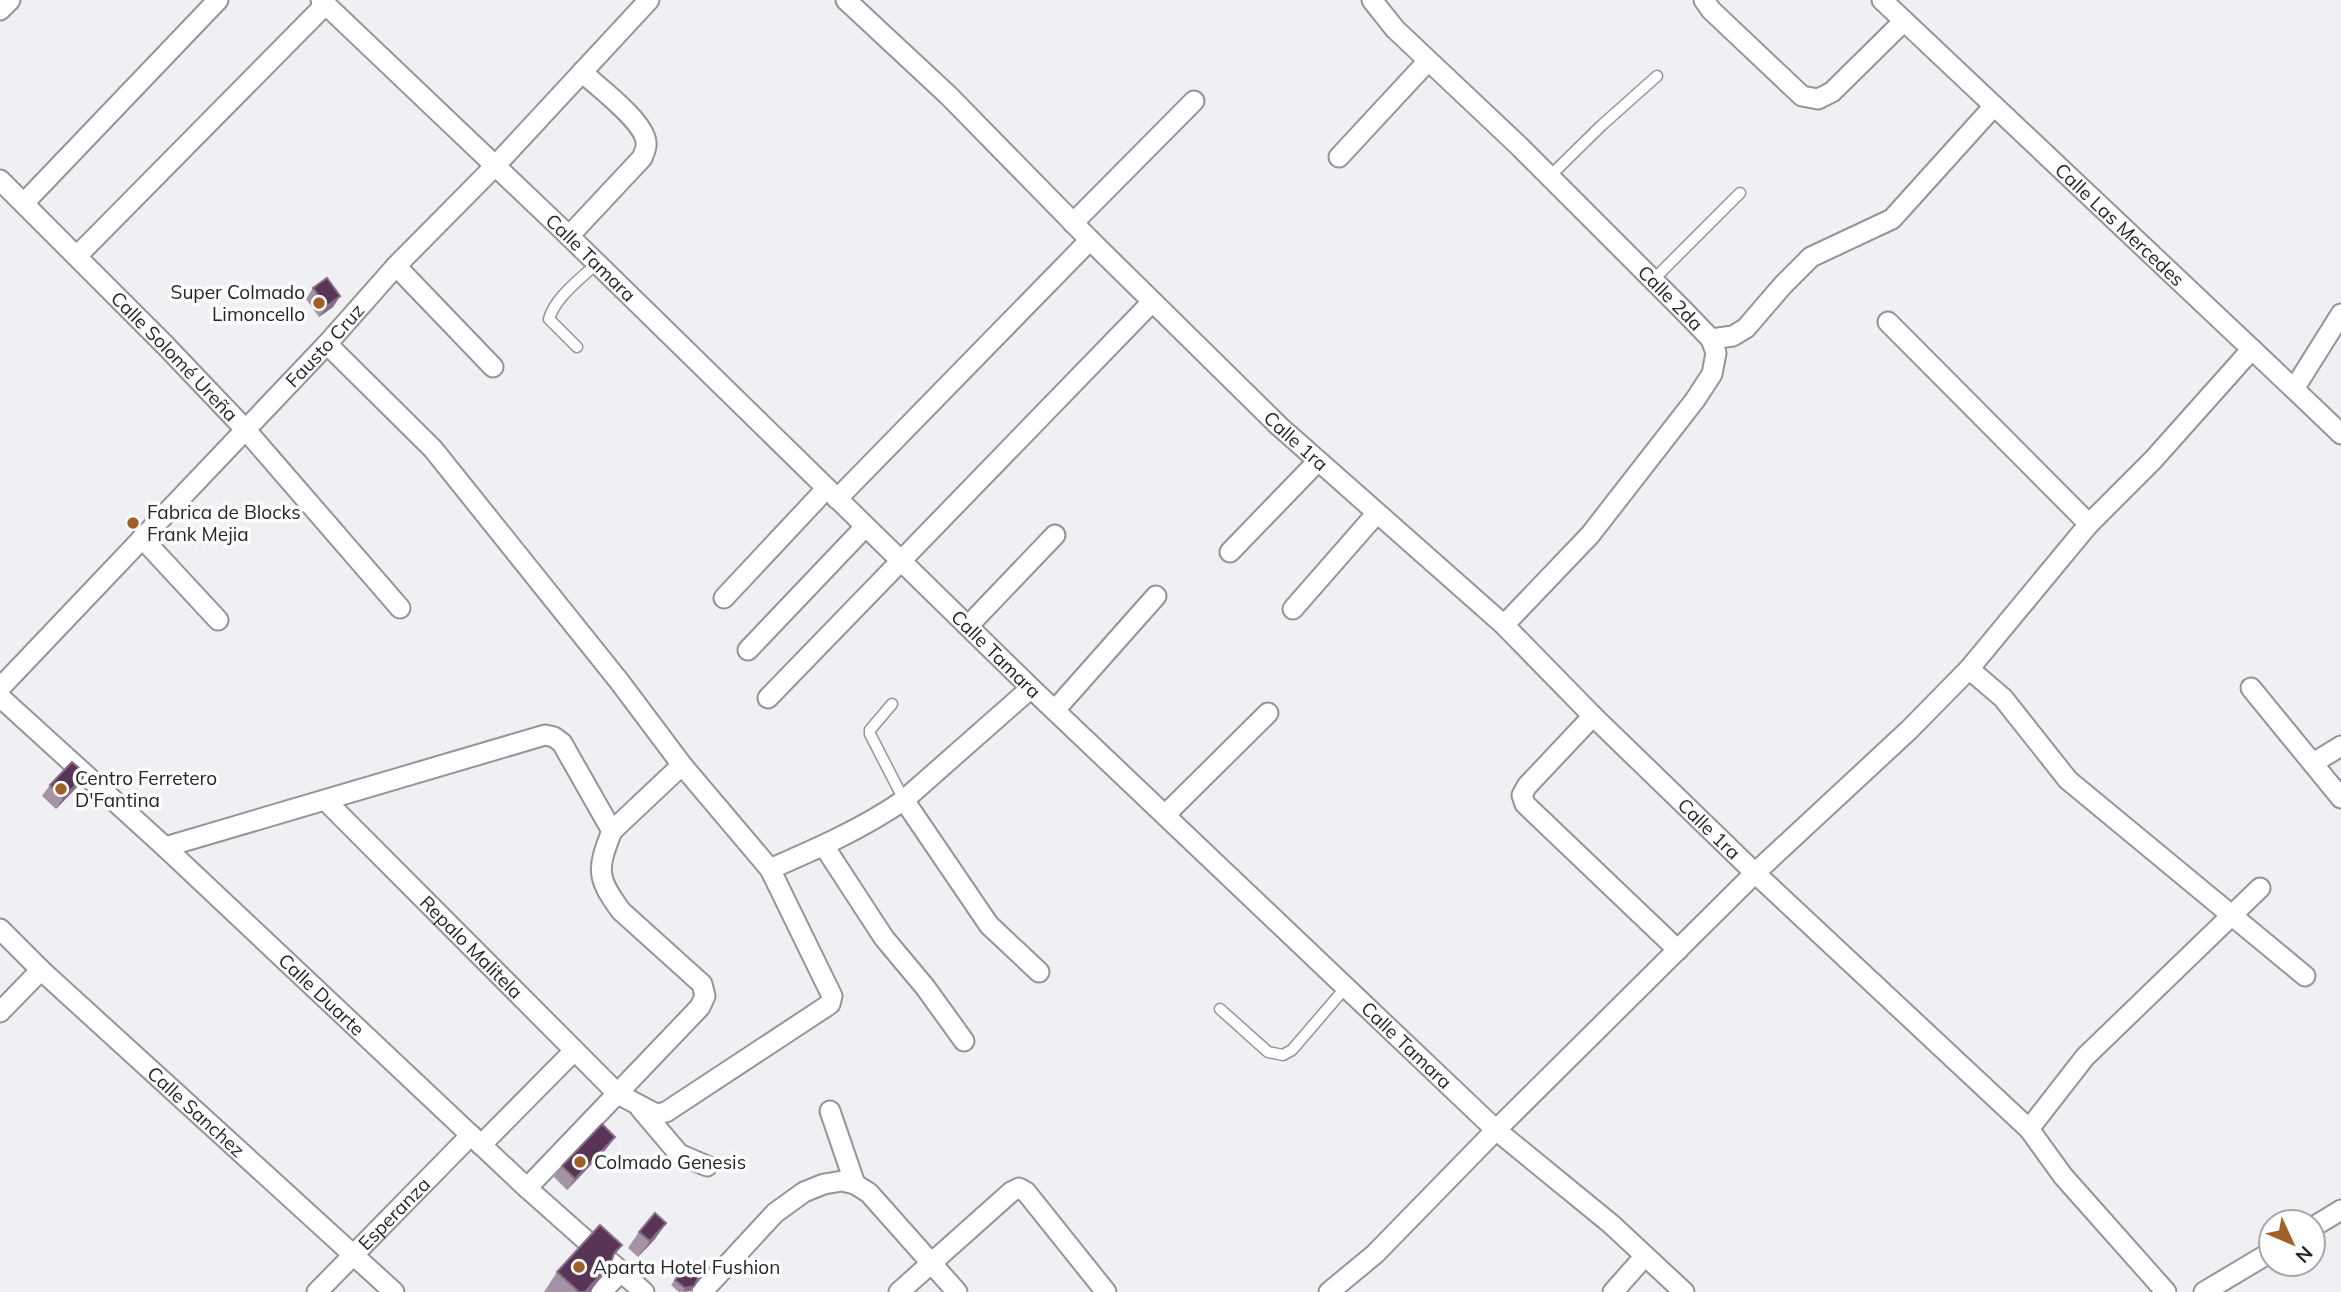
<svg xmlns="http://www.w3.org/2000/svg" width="2341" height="1292" font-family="Mulish,sans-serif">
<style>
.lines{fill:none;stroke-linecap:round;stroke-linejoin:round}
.service-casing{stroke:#959598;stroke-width:13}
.minor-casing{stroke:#959598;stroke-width:23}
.service{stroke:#fff;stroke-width:10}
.minor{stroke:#fff;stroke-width:19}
.wall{fill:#a492a5}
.shaded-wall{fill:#866d85}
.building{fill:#583556;stroke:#866d85;stroke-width:2}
.poi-dot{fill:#a0602a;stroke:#fefeff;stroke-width:2.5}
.labels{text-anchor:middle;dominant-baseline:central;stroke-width:7;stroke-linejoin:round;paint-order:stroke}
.street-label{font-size:19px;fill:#252526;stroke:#fefeff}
.poi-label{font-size:19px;fill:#252526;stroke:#fefeff;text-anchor:start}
</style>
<rect width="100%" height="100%" fill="#f0f0f4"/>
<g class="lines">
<g class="service-casing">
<path id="service" d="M1549,177L1602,125L1657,76
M1653,280L1740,193
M577,347L549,319C555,297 582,278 597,263
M892,704L870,730V734L904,800
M1220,1009L1268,1052L1283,1055L1292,1050L1346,987"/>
</g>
<g class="minor-casing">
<g id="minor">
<path id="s1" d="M321,0L569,236L1031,688L1496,1130L1611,1224L1684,1292"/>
<path id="s2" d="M846,0L949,96L1090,240L1279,426L1504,625L1593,716L1755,873L2029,1129L2063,1176L2166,1292"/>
<path id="s3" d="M1372,0L1395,29L1519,146L1684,311L1711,339L1716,353L1712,374L1695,400L1590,535L1504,625"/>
<path d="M1704,0L1711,10L1802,96L1818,99L1832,92L1904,21"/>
<path id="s4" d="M1882,0L2294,389L2341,314"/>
<path d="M0,10L10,0"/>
<path d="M1339,157L1428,61"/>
<path id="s5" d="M0,180L165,345L245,429L400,608"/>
<path d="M24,203L218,0"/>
<path d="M1073,223L1194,101"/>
<path d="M569,236L642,158C644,153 647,148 646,142C644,121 598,87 582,72"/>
<path d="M77,256L325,5"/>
<path d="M396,266L493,367"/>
<path d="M1888,322L2089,524"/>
<path d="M1711,339L1733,336L1746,328L1783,285L1811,257L1892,219L1994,106"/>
<path d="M2294,389L2341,434"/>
<path d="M837,499L1090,240"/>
<path d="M142,538L218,620"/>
<path d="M1230,552L1318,461"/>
<path d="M724,598L826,489"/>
<path d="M1293,609L1377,513"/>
<path d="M968,626L1055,535"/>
<path d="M748,650L865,527"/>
<path d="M1969,669L2003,698L2068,780L2305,976"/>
<path id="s6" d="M0,688L327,344L396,266L496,165L649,0"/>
<path d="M2251,688L2341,798"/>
<path id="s7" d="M0,697L165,847L527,1188L644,1292"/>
<path d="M768,698L1152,302"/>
<path d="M1055,710L1156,596"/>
<path d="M1593,716L1527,786L1522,795L1525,804L1678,950"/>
<path d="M2313,763L2341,746"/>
<path d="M904,800L989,925L1039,972"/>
<path id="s8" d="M326,801L618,1094L656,1114L666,1112L830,1004L832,996L770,869L682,765L619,681L433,449L327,344"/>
<path d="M1165,815L1268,713"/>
<path d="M612,831L682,765"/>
<path d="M824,846L884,938L925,987L964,1041"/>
<path d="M165,847L545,735L554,737L562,743L612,831C597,869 596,877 621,911L702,984L705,996L700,1007L527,1188"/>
<path d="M770,869C816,849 862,829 904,800L1031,688"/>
<path id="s9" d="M0,929L41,970L394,1292"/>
<path d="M0,1012L41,970"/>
<path d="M640,1108L679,1154L707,1166"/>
<path d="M830,1111L855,1184"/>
<path d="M2029,1129L2085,1057L2260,888"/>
<path d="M481,1145L574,1051"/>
<path d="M2313,1227L2341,1210"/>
<path id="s10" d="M317,1292L471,1135"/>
<path d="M601,1292L621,1272"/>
<path d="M702,1292L775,1213L804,1192L824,1184L842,1181L855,1184L869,1193L957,1292"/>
<path d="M899,1292L1011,1192L1019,1188L1026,1192L1106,1292"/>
<path d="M1329,1292L1375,1254L1496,1130L1755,873L1909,730L1969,669L2089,524L2153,460L2252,349"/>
<path d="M1613,1292L1645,1256"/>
<path d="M2204,1292L2271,1252"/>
</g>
</g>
<use href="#service" class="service"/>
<use href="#minor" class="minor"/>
</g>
<path class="wall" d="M313,288L340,296L333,307L319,317L306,299Z
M86,774L79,785L56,809L42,796L50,785Z
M607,1148L567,1190L554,1177L562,1166Z
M639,1232L655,1239L638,1257L628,1248Z
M612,1258L611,1263L590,1292H544L557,1272Z
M675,1280L694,1286L690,1291L679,1292L671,1285Z"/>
<path class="shaded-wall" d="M340,296L333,307L319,317L327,306Z
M86,774L79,785L56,809L63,798Z
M615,1137L607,1148L567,1190L575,1179Z
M666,1223L655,1239L638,1257L650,1241Z
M622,1245L602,1272L611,1263L590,1292H585L614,1253Z
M694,1286L690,1291L683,1292L685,1288Z"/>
<path class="building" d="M327,278L340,296L327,306L313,288Z
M72,762L86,774L63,798L50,785Z
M602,1124L615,1137L575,1179L562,1166Z
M655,1213L666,1223L650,1241L639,1232Z
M600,1225L622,1245L614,1253L611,1263L585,1292H579L557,1272Z
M688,1264L700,1275L694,1286L685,1288L675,1280Z"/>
<g class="poi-dot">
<circle cx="319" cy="303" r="7"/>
<circle cx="133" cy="523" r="7"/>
<circle cx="61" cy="789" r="7"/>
<circle cx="580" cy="1162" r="7"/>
<circle cx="579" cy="1267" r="7"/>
</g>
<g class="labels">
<g class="street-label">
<text stroke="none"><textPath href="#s4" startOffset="327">Calle Las Mercedes</textPath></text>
<text stroke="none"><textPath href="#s1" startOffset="373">Calle Tamara</textPath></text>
<text stroke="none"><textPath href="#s3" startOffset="422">Calle 2da</textPath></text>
<text stroke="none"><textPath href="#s6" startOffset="472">Fausto Cruz</textPath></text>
<text stroke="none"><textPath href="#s5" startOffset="248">Calle Solomé Ureña</textPath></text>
<text stroke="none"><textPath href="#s2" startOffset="630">Calle 1ra</textPath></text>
<text stroke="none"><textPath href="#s1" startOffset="940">Calle Tamara</textPath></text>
<text stroke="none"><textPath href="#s2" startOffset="1197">Calle 1ra</textPath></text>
<text stroke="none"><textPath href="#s8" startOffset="206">Repalo Malitela</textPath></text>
<text stroke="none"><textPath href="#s7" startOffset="438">Calle Duarte</textPath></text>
<text stroke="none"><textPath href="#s1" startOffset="1507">Calle Tamara</textPath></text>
<text stroke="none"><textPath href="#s9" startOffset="268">Calle Sanchez</textPath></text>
<text stroke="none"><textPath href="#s10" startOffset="110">Esperanza</textPath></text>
</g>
<g class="poi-label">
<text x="305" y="292" text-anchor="end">Super Colmado<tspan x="305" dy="22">Limoncello</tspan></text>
<text x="147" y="512">Fabrica de Blocks<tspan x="147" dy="22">Frank Mejia</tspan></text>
<text x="75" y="778">Centro Ferretero<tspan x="75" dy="22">D'Fantina</tspan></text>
<text x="594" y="1162">Colmado Genesis</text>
<text x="593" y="1267">Aparta Hotel Fushion</text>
</g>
</g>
<g transform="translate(2292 1243) rotate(134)"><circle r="33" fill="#fefeff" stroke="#a7a7a8" stroke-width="2"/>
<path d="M0-5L12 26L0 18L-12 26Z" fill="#a0602a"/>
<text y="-10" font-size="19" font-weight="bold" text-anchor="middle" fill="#252526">N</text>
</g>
</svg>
